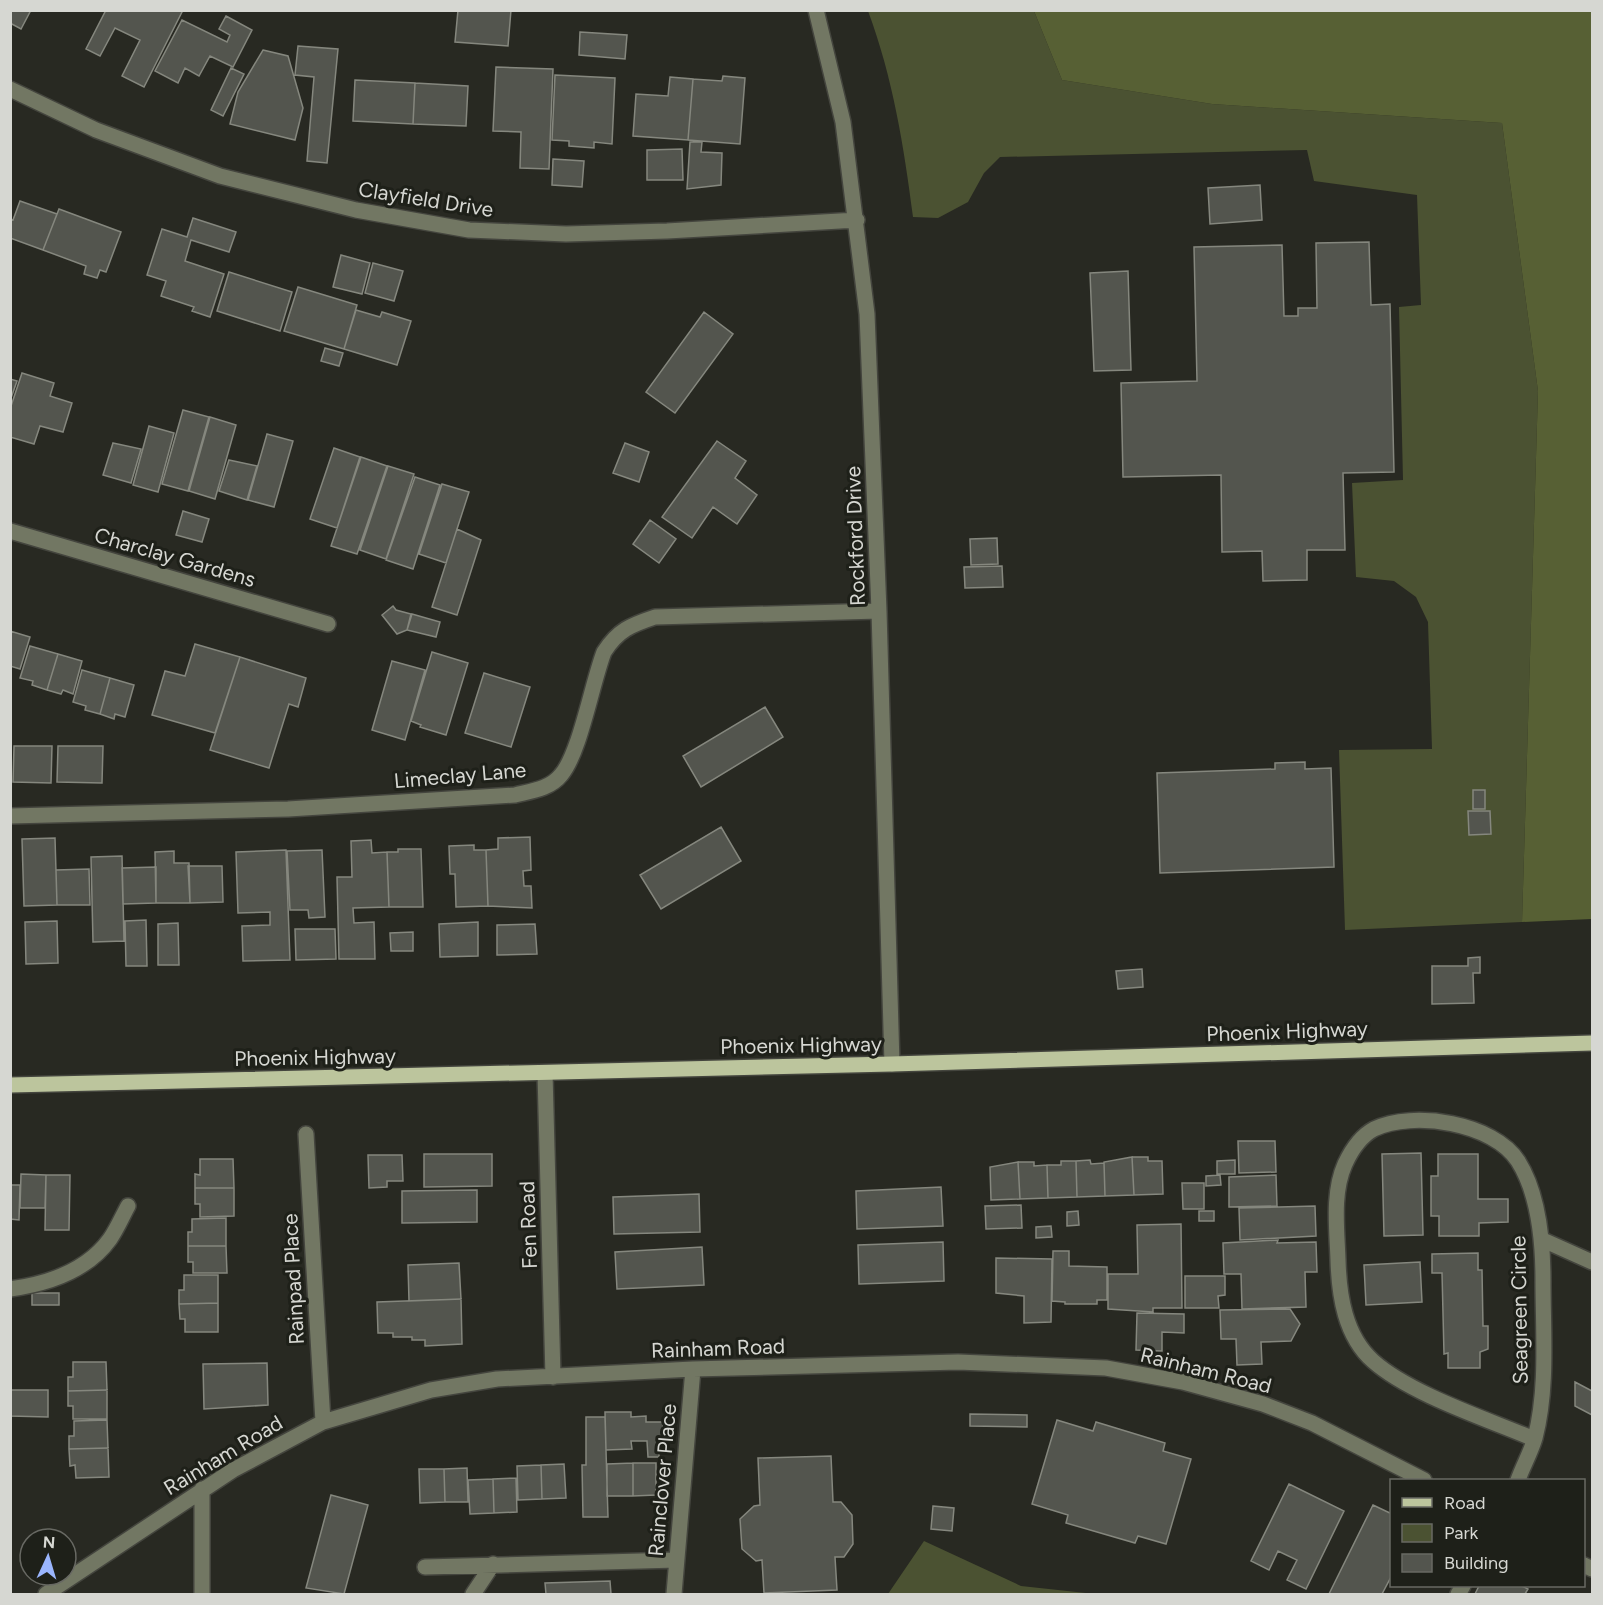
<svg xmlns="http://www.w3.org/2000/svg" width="1603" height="1605" font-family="Figtree,sans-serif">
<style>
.green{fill:#4b5232}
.forest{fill:#576034}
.building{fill:#53554e;stroke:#85877e;stroke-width:1.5}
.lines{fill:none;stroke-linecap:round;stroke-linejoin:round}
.minor-casing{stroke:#44453e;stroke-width:18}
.major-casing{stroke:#44453e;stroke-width:18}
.minor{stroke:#727763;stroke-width:15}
.major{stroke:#bcc59d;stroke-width:15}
.labels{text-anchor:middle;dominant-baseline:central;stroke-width:6;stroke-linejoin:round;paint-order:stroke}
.street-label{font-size:21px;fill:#d6d7d2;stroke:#1e2019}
</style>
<rect width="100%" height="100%" fill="#282922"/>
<path class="green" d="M868,11H1034L1062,80L1212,104L1502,123L1538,391L1522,922L1345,930L1339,750L1432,749L1428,622L1416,597L1394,581L1356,577L1352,483L1403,480L1399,307L1421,305L1417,195L1314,181L1307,150L1000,157L984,173L968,202L938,218L913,217C904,147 893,78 868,11Z
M924,1541L1021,1586L1095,1594H888Z"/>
<path class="forest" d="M1034,11H1592V919L1522,922L1538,391L1502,123L1212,104L1062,80Z"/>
<path class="building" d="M10,10H31L21,29L10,23Z
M106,10H183L144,87L122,76L140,40L115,28L100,56L86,49Z
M458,10H511L508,46L455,42Z
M226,16L252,30L233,67L210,56L199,76L185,68L178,83L155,71L182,20L227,42L230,35L219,29Z
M580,32L627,35L625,59L579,55Z
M298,46L338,49L327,163L307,161L314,77L295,75Z
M263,50L288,56L303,108L295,140L230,124L238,92Z
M496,67L553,69L549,169L520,168L521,132L493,131Z
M231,68L244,74L223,116L211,110Z
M555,75L615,78L612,144L594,142V148L569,146V141L552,140Z
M723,76L745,78L740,144L688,140L693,79L722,81Z
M670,77L693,79L688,140L633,136L636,94L668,96Z
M355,80L415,83L413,124L353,121Z
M415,83L468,86L466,126L413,124Z
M690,142H702L701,152L722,153L721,185L687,189Z
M682,149L683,180H647V150Z
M553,159L584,161L582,187L552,185Z
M1260,185L1262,220L1210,224L1208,188Z
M20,201L57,214L43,250L10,238V219L13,220Z
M59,209L121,232L106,272L100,270L97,278L84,274L86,266L43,250Z
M193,218L236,232L229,252L191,240L185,261L224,274L210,317L192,311L194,307L161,296L166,281L147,275L162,229L187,237Z
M1369,242L1371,305L1390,304L1394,472L1343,473L1345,550H1307V580L1263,581L1262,551L1222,552L1221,475L1123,477L1121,383L1197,381L1194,247L1282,245L1284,316H1298V308H1317L1316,243Z
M341,255L370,263L362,294L333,287Z
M373,263L403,271L394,301L365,293Z
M1128,271L1131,370L1094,371L1090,273Z
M229,272L292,292L280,331L217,311Z
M298,287L357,305L344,349L284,331Z
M356,310L380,317L382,312L411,321L397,365L344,349Z
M704,312L733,334L675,413L646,392Z
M325,348L343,353L339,366L321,361Z
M22,373L54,383L50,396L72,403L63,432L40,426L34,444L10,437V409Z
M10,379L17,381L10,401Z
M183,410L209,417L188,491L162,484Z
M210,417L236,425L215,499L189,491Z
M149,426L174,433L158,492L133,485Z
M267,434L293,441L274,507L248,500Z
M717,441L746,461L735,478L757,495L737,524L713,507L692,538L662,517Z
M113,443L141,449L131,483L103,475Z
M625,443L649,452L639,482L613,473Z
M334,448L360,457L337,528L310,519Z
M361,457L387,466L357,554L331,546Z
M229,460L257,466L247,500L219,491Z
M388,466L414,474L386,559L360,550Z
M415,477L440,485L413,569L386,560Z
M442,484L469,492L446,563L419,554Z
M183,511L209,519L202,542L176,535Z
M650,520L676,539L659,563L633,544Z
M457,529L481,540L457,615L432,607Z
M997,538L998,564L971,565L970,539Z
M1002,566L1003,587L965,588L964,567Z
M393,606L396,610L411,614L407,630L397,634L382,615Z
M412,614L440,622L436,637L407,630Z
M10,631L30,637L20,669L10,666Z
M195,644L240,657L215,733L152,715L165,671L185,676Z
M30,646L58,654L47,690L32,685L33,681L20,678Z
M432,652L468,663L446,735L420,727L421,725L411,721Z
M58,654L82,661L73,694L63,690L61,694L47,690Z
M240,657L306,678L298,707L289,704L269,768L210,750Z
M392,661L425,670L405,740L372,730Z
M82,670L110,678L100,714L85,710L86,706L73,702Z
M484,673L530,687L511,747L465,733Z
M110,678L134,685L125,717L115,714L114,719L100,714Z
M765,707L783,737L701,787L683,756Z
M14,746H52L51,783L13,782Z
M58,746H103L102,783L57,782Z
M1305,762V769L1331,768L1334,867L1160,873L1157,773L1275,769V763Z
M1473,790H1485V809H1473Z
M1468,811H1490L1491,834L1469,835Z
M721,827L741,861L661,909L640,875Z
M530,837L531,870L523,871L524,886H531L532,908L488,906L486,850L498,849V838Z
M55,838L57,905L24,906L22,839Z
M371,840L372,853L387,852L389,907L353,908L354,923L374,922L375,959H339L337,877H352L351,841Z
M474,845V850H486L488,906L456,907L455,874H450L449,846Z
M398,849H421L423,907H389L387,852H398Z
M286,850L290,960L243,961L242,926L270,925V912L238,913L236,852Z
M322,850L325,917L309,918L308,910H290L287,851Z
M174,851V863H189L190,903H156L155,852Z
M122,856L124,941L93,942L91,857Z
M188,866H222L223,902L190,903Z
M156,867V903L123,904L122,868Z
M89,869L90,905H57L56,870Z
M146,920L147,966H126L125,921Z
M57,921L58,963L26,964L25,922Z
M478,922V956L440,957L439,924Z
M178,923L179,965H158V924Z
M535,924L537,954L497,955V925Z
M295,929H335L336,959L296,960Z
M413,932V951H391L390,933Z
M1480,957V973H1473L1474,1003L1432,1004V966H1468V958Z
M1142,969L1143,987L1118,989L1116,971Z
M1238,1141H1275L1276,1172L1239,1173Z
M1421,1153L1423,1235L1384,1236L1382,1154Z
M424,1154H492V1186L424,1187Z
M1438,1154H1478V1199H1508V1222L1479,1223V1236H1439V1216H1431V1176H1438Z
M368,1155H402L403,1181H387V1187L369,1188Z
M1132,1157H1148V1161H1162L1163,1194L1134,1195Z
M1132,1157L1134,1195L1105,1196L1104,1162Z
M200,1159H233L234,1188H195V1174L200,1175Z
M1090,1160L1091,1164L1104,1163L1105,1196L1077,1197L1076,1161Z
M1235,1160V1174H1217V1161Z
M1061,1161H1076L1077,1197L1048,1198L1047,1165H1061Z
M1018,1162L1020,1199L991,1200L990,1167Z
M1018,1162H1034V1166L1047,1165L1048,1198L1020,1199Z
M21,1174L46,1175L45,1208H20Z
M46,1175H70L69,1230H45Z
M1220,1175L1221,1185L1206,1186V1176Z
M1276,1175L1277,1206L1229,1207V1177Z
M1182,1183H1204V1209H1183Z
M10,1185H20L19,1220L10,1219Z
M941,1187L943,1226L857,1229L856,1191Z
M195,1188H234V1216L200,1217V1204H195Z
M477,1190V1222L402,1223V1191Z
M699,1194L700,1232L614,1234L613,1197Z
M1021,1205L1022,1228L986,1229L985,1206Z
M1315,1206L1316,1236L1240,1240L1239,1208Z
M1078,1211L1079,1225L1067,1226V1212Z
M1199,1211H1214V1221H1199Z
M226,1218V1246H188V1232H192V1219Z
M1181,1224L1182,1308H1153V1312L1108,1309V1274H1138L1137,1225Z
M1051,1226L1052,1237L1036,1238V1227Z
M1278,1240L1277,1243L1316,1242L1317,1272H1305L1306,1307L1242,1309L1241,1274H1224L1223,1243Z
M943,1242L944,1281L859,1284L858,1245Z
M188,1246H226L227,1273H193V1262H188Z
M702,1247L704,1285L617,1289L615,1252Z
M1053,1251H1069V1266L1107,1267V1300H1097V1304H1065V1302L1052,1301Z
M1478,1253V1270H1482L1483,1326H1488V1349L1480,1352V1368H1448V1353L1444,1354L1442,1273H1432V1254Z
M996,1258L1052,1259L1051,1322L1024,1323V1296L996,1293Z
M1420,1262L1422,1302L1366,1305L1364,1265Z
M459,1263L461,1299L409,1301L408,1265Z
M184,1275H218V1303L179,1304V1290H184Z
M1185,1276H1225V1295L1218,1296L1219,1308H1185Z
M32,1293H59V1305H32Z
M461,1299L462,1344L425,1346V1340H412V1337H393V1333H378L377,1302Z
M218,1303V1332H185V1319H180L179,1304Z
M1290,1309L1300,1324L1291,1341L1261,1342L1262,1364L1237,1365L1236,1339H1221L1220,1310Z
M1137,1313L1184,1314V1333L1162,1332V1351L1136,1350Z
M73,1362H106L107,1390L68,1391V1377H73Z
M267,1363L268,1405L204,1409L203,1364Z
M1575,1382L1592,1391V1415L1575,1406Z
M10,1390H48V1417L10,1416Z
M107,1390V1419H73V1406H68V1391Z
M605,1412H631V1417L646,1416V1422H663V1440H659V1457H648L647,1441H631L632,1449L606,1450Z
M970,1414L1027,1415V1427L970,1426Z
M586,1417H605L608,1517H583L582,1465H586Z
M107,1420L108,1448L69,1449V1436H74V1421Z
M1057,1420L1093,1431L1096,1422L1165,1443L1163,1451L1191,1459L1166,1544L1138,1536L1135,1543L1066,1523L1068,1515L1032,1504Z
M108,1448L109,1477L76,1478L75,1465L70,1466L69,1449Z
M831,1456L833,1502H841L852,1515L853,1544L844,1557H835L837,1590L764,1593L762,1560L756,1561L742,1549L740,1519L754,1506L760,1505L758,1458Z
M633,1463H656V1495L633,1496Z
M633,1463V1496H607V1464Z
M564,1464L566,1498L542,1499L541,1465Z
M541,1465L542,1499L518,1500L517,1466Z
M467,1468L468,1502H445L444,1469Z
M419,1469H444L445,1502L420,1503Z
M516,1478L517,1512L494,1513L493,1479Z
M493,1479L494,1513L470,1514L468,1480Z
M1289,1484L1344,1511L1306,1589L1287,1580L1297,1560L1278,1551L1269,1570L1251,1561Z
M331,1495L368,1505L344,1594L306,1588Z
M1373,1505L1392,1514V1575L1382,1594H1329Z
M933,1506L954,1508L952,1531L931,1529Z
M610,1581L611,1594H546L545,1583Z
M1479,1586H1522L1528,1589L1525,1594H1475Z"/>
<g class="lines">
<g class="minor-casing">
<path id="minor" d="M816,10L843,122L867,314L879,611L892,1064
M10,89L96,130L220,176L356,210L469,230L566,234L667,231L857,220
M10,531L328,624
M10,816L288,809L515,795C531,791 550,789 561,775C580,753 592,683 604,652C618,630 631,625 655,617L879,611
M545,1073L553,1377
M306,1134L323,1422
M1543,1240L1592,1262
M10,1289C47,1284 87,1271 110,1239C117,1229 122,1217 128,1206
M1518,1480C1523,1466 1531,1452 1535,1438C1548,1388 1543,1333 1543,1281C1543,1244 1539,1194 1518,1161C1494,1123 1413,1110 1374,1129C1361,1136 1351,1151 1345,1164C1332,1193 1337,1229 1338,1260C1339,1296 1345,1336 1373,1361C1410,1394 1487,1419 1534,1439
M1584,1565L1592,1569
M425,1567L676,1560
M46,1594L233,1470L323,1422L431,1390L497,1379L693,1369L958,1362L1106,1368L1183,1382L1263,1404L1312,1423L1424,1480
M202,1594V1489
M473,1594L493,1564
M674,1594L693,1369
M1458,1594L1463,1586"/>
</g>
<g class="major-casing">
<path id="major" d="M10,1085L892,1064L1592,1043"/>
</g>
<use href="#minor" class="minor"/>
<use href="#major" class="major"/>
</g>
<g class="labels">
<g class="street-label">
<text transform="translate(426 199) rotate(9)">Clayfield Drive</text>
<text transform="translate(855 536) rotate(-92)">Rockford Drive</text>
<text transform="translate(175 557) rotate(16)">Charclay Gardens</text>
<text transform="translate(460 775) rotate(-5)">Limeclay Lane</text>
<text transform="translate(1287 1031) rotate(-2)">Phoenix Highway</text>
<text transform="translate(801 1045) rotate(-1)">Phoenix Highway</text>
<text transform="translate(315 1057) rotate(-1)">Phoenix Highway</text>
<text transform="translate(528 1225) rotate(-92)">Fen Road</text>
<text transform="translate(293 1279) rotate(-93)">Rainpad Place</text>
<text transform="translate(1519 1310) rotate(-91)">Seagreen Circle</text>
<text transform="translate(718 1348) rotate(-2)">Rainham Road</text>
<text transform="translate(1206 1370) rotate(14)">Rainham Road</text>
<text transform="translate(223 1455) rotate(-31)">Rainham Road</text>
<text transform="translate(662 1480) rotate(-85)">Rainclover Place</text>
</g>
</g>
<rect width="1603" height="1605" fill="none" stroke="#d6d7d2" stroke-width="24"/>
<rect x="1390" y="1479" width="195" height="108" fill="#1e2019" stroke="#686963" stroke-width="1.5"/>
<rect x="1402" y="1498" width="30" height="9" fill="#bcc59d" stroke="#686963" stroke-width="1.5"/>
<text x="1444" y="1509" font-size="18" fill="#d6d7d2">Road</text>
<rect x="1402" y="1524" width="30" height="18" fill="#4b5232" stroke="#686963" stroke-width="1.5"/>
<text x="1444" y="1539" font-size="18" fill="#d6d7d2">Park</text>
<rect x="1402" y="1554" width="30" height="18" fill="#53554e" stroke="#686963" stroke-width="1.5"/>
<text x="1444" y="1569" font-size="18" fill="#d6d7d2">Building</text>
<g transform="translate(48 1557) rotate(4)"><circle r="28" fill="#1e2019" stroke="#686963" stroke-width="1.5"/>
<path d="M0-4.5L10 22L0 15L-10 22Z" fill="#9ab5fd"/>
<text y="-9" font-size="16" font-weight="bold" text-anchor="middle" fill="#d6d7d2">N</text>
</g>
</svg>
